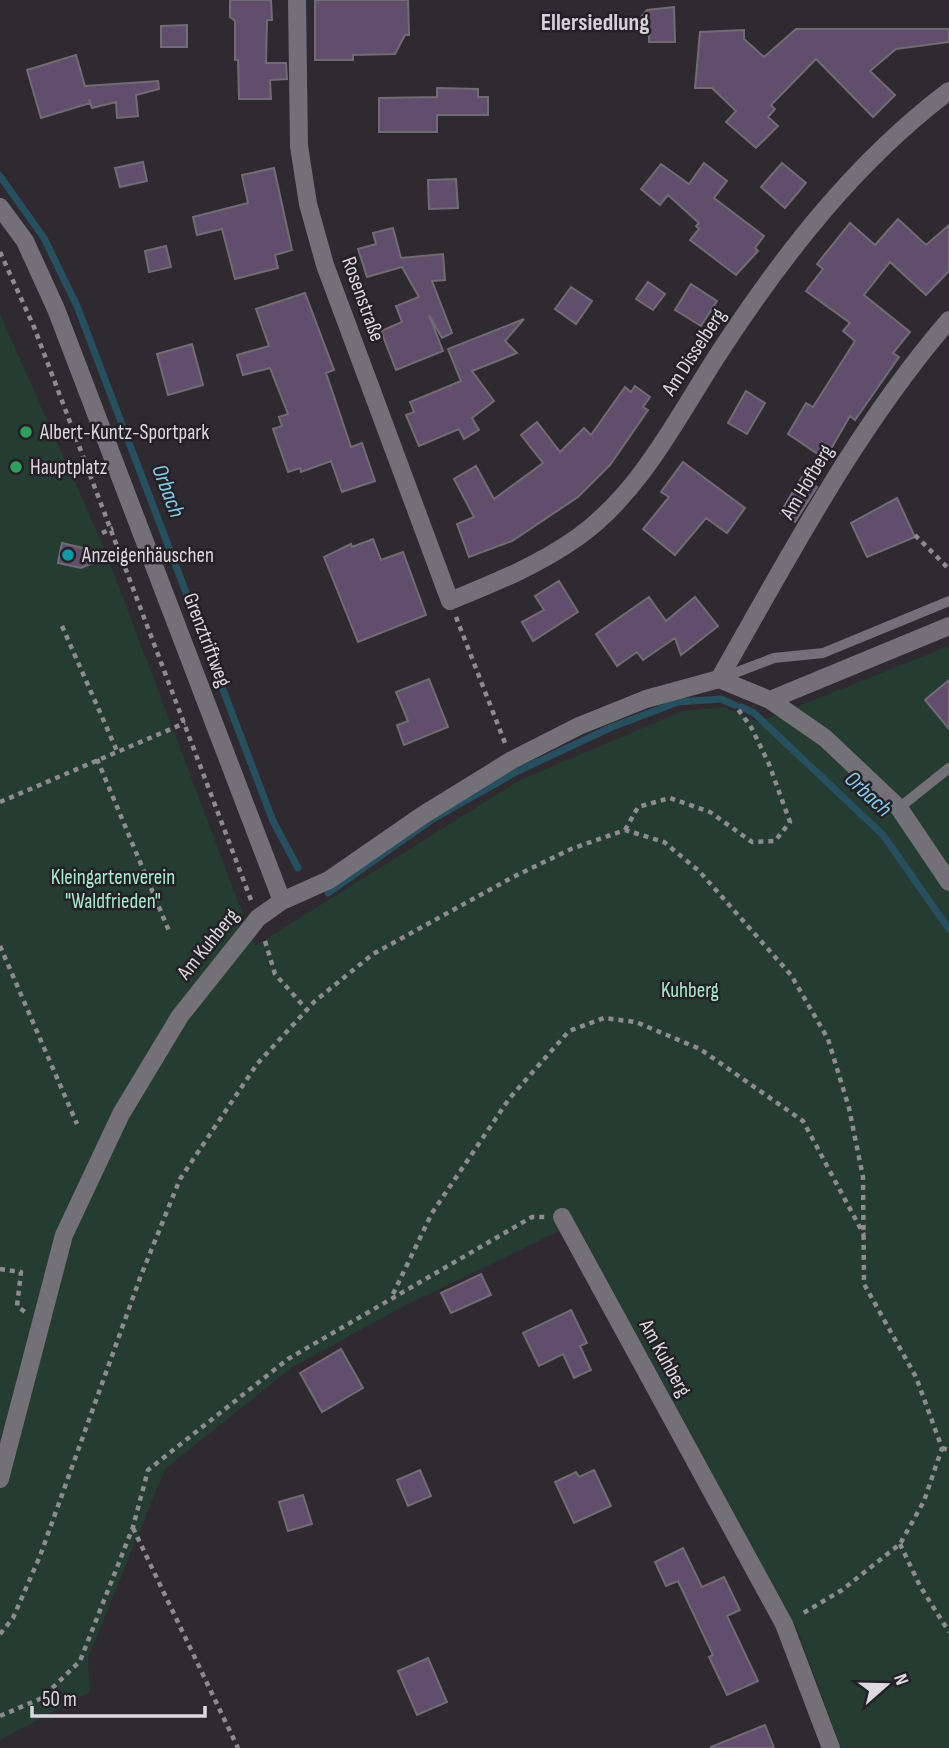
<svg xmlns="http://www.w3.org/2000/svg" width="949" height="1748" font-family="'Sofia Sans Condensed',sans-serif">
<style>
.green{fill:#253c32}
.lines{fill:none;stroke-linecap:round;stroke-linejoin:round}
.stream{stroke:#265060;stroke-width:7}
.building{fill:#614e6c;stroke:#706c73;stroke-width:2}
.path{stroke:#8e8b90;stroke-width:4.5;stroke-dasharray:5 5;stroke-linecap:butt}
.lane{stroke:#747077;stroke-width:10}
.street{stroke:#747077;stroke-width:18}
.leisure-dot{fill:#2e9e5b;stroke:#242126;stroke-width:2.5}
.culture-dot{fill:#0f9aa8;stroke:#242126;stroke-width:2.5}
.labels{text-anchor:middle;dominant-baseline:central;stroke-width:5;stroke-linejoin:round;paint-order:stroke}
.street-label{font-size:21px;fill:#dcdade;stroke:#242126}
.poi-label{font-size:21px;fill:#dcdade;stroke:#242126;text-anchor:start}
.park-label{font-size:21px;fill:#a6edcd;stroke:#242126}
.water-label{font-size:23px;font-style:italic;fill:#84cceb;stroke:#242126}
.quarter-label{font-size:24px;font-weight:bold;fill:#d7d2da;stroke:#242126}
</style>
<rect width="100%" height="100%" fill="#2e2a30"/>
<path class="green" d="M0,314L105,550L255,946L520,780L683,711L723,707L758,722L949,646V1748H841L797,1629L576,1223L400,1308L291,1368L165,1469L88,1658L90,1692L0,1740Z"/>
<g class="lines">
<path class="stream" d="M0,176L44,238L77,306L273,821L298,868
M741,707L754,713L883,835L949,929
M328,893L433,819L516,772L612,727L678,702L721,699L735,705"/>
</g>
<path class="building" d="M230,0H271L272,20H267L266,63H286L287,79L270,80L271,99H239L238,60H235V21L230,17Z
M315,0H408L409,35H405L395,54L353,55V60H315Z
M674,7L675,42H649V30H641V17L647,10Z
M187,25V47H161V26Z
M796,29H949V42L896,49L870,71L895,95L873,117L816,59L771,105L775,109L768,117L778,126L756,148L726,122L736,111L712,88H695L700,32L744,30V39L764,57Z
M76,55L85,86L158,81L159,89L136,95L138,116L117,118L116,102L92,108L89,99L90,103L41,118L27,70Z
M437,88L478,89V97H488V115H437V132H379V98L437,97Z
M143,162L147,181L120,187L115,168Z
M704,163L727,181L714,198L764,236L755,248L758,251L736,275L690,240L699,229L696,226L699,223L668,195L660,205L641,189L661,164L689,184Z
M782,163L806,183L785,208L761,187Z
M274,168L292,250L275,255L278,268L235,279L222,229L197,235L193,217L248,203L242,175Z
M456,179L458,208L429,209L428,180Z
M898,219L926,245L949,225V271L926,295L890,262L864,295L910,332L893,353L899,357L855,420L850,416L825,459L788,434L806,403L813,407L855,341L843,331L850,323L806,291L823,269L817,264L850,223L875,245Z
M393,228L401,258L443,254L445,280L432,281L452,333L442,338L429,315L443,351L396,370L381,331L402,322L396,306L419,297L402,267L367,277L358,249L376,244L373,233Z
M166,246L171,267L149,272L145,251Z
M648,282L665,294L653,310L636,299Z
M691,284L717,301L701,326L675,310Z
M571,287L592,301L576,324L555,309Z
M305,293L334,370L326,373L351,447L362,443L375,481L342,492L331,461L301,472L300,468L288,472L273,429L282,426L279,417L288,414L270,368L243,375L237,355L269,346L256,309Z
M524,319L505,341L517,353L472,371L494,401L472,418L479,430L464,439L459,429L419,446L406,415L414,412L410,402L461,381L448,349Z
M192,344L203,385L168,395L157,354Z
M635,386L650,397L643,407L648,410L610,465L578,497L512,541L469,557L457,524L474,517L454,479L476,466L494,499L543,463L521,435L537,422L560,452L584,428L591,435L625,387L631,392Z
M746,391L765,403L747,434L728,423Z
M683,462L745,508L727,533L706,518L675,555L643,529L669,497L661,492Z
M802,477L817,487L795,522L780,513Z
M897,498L915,537L867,557L851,523Z
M373,539L381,560L403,552L426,615L358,642L324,557L351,544L352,547Z
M62,543L113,555L81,568L58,563Z
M559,581L578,612L533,641L522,622L544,610L535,596Z
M649,597L666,621L695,597L718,626L681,655L675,638L643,660L637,652L617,666L596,634Z
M429,679L448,727L404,745L397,725L408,721L396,692Z
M949,680V729L925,700Z
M481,1274L491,1295L451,1313L441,1293Z
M571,1310L587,1343L580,1346L591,1370L574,1378L563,1354L539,1366L523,1333Z
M341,1349L363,1388L322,1412L300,1373Z
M420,1470L431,1496L408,1506L397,1480Z
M594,1470L611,1506L574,1523L555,1482L576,1472L579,1477Z
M303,1495L312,1524L288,1531L279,1502Z
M683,1548L702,1587L724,1577L740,1610L727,1616L758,1681L727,1695L709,1657L713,1655L678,1581L666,1586L655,1562Z
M428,1658L447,1702L417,1715L398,1671Z
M765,1725L774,1748H711V1747Z"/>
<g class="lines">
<path class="path" d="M0,252L34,327L251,900
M102,533L113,528
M915,535L949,569
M456,617L505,743
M62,626L117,751
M97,759L169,931
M0,802L185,723
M625,830L638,807L670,798L710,812L752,842L775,841L790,822L769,764L751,727L737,708
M265,941L275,974L307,1010
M0,946L77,1124
M0,1269L21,1272L17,1306L25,1312
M393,1294L432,1213L509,1099L569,1031L604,1018L636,1022L700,1049L803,1121L864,1235
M942,1448L949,1450
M133,1528L238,1748
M900,1544L920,1586L949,1632
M0,1634L13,1618L40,1556L140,1278L180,1179L257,1064L315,1001L373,954L513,877L571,849L625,830L664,842L699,871L791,975L828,1039L849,1108L863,1177L864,1284L916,1377L942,1448L924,1501L900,1544L842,1590L800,1615
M0,1716L42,1698L80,1661L133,1527L148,1470L288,1359L532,1217H545"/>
<path class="lane" d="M719,679L774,658L823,653L949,601
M899,808L949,768"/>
<path class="street" d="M297,0L299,146L308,204L325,265L450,601C494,583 539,565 578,537C641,492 678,416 719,353C783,255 855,162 949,91
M0,207L25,241L56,309L282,901
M719,679C790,555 856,428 949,320
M719,679L770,700L825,738L899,808L949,882
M770,700L949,626
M562,1217L784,1624L831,1748
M0,1479L64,1235L121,1114L180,1016L258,918L282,901L329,880L423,815L512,760L579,726L646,699L719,679"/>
</g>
<g class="leisure-dot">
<circle cx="26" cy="432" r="7"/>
<circle cx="16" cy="467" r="7"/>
</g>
<circle class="culture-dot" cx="68" cy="555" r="7"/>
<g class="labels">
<g class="street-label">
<text transform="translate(363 299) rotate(70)">Rosenstraße</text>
<text transform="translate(694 352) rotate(-57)">Am Disselberg</text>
<text transform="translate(807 482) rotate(-59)">Am Hofberg</text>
<text transform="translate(207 640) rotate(69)">Grenztriftweg</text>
<text transform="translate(208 944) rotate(-51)">Am Kuhberg</text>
<text transform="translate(665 1358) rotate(61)">Am Kuhberg</text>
</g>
<g class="poi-label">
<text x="40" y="432">Albert-Kuntz-Sportpark</text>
<text x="30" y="467">Hauptplatz</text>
<text x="82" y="555">Anzeigenhäuschen</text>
</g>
<g class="park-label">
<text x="113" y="877">Kleingartenverein<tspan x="113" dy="24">"Waldfrieden"</tspan></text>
<text x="690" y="990">Kuhberg</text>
</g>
<g class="water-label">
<text transform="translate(168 491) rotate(69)">Orbach</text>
<text transform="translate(868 794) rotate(43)">Orbach</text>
</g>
<g class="quarter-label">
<text x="595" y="22">Ellersiedlung</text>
</g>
</g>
<g transform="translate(886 1685) rotate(70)" stroke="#242126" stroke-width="5" paint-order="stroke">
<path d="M0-5L12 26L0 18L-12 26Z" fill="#dcdade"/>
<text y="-10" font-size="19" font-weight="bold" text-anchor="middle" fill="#dcdade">N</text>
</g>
<path d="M32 1706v10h173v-10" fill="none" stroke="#dcdade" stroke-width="3.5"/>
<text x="42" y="1706" font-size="21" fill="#dcdade" stroke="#242126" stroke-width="5" paint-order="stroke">50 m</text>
</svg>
